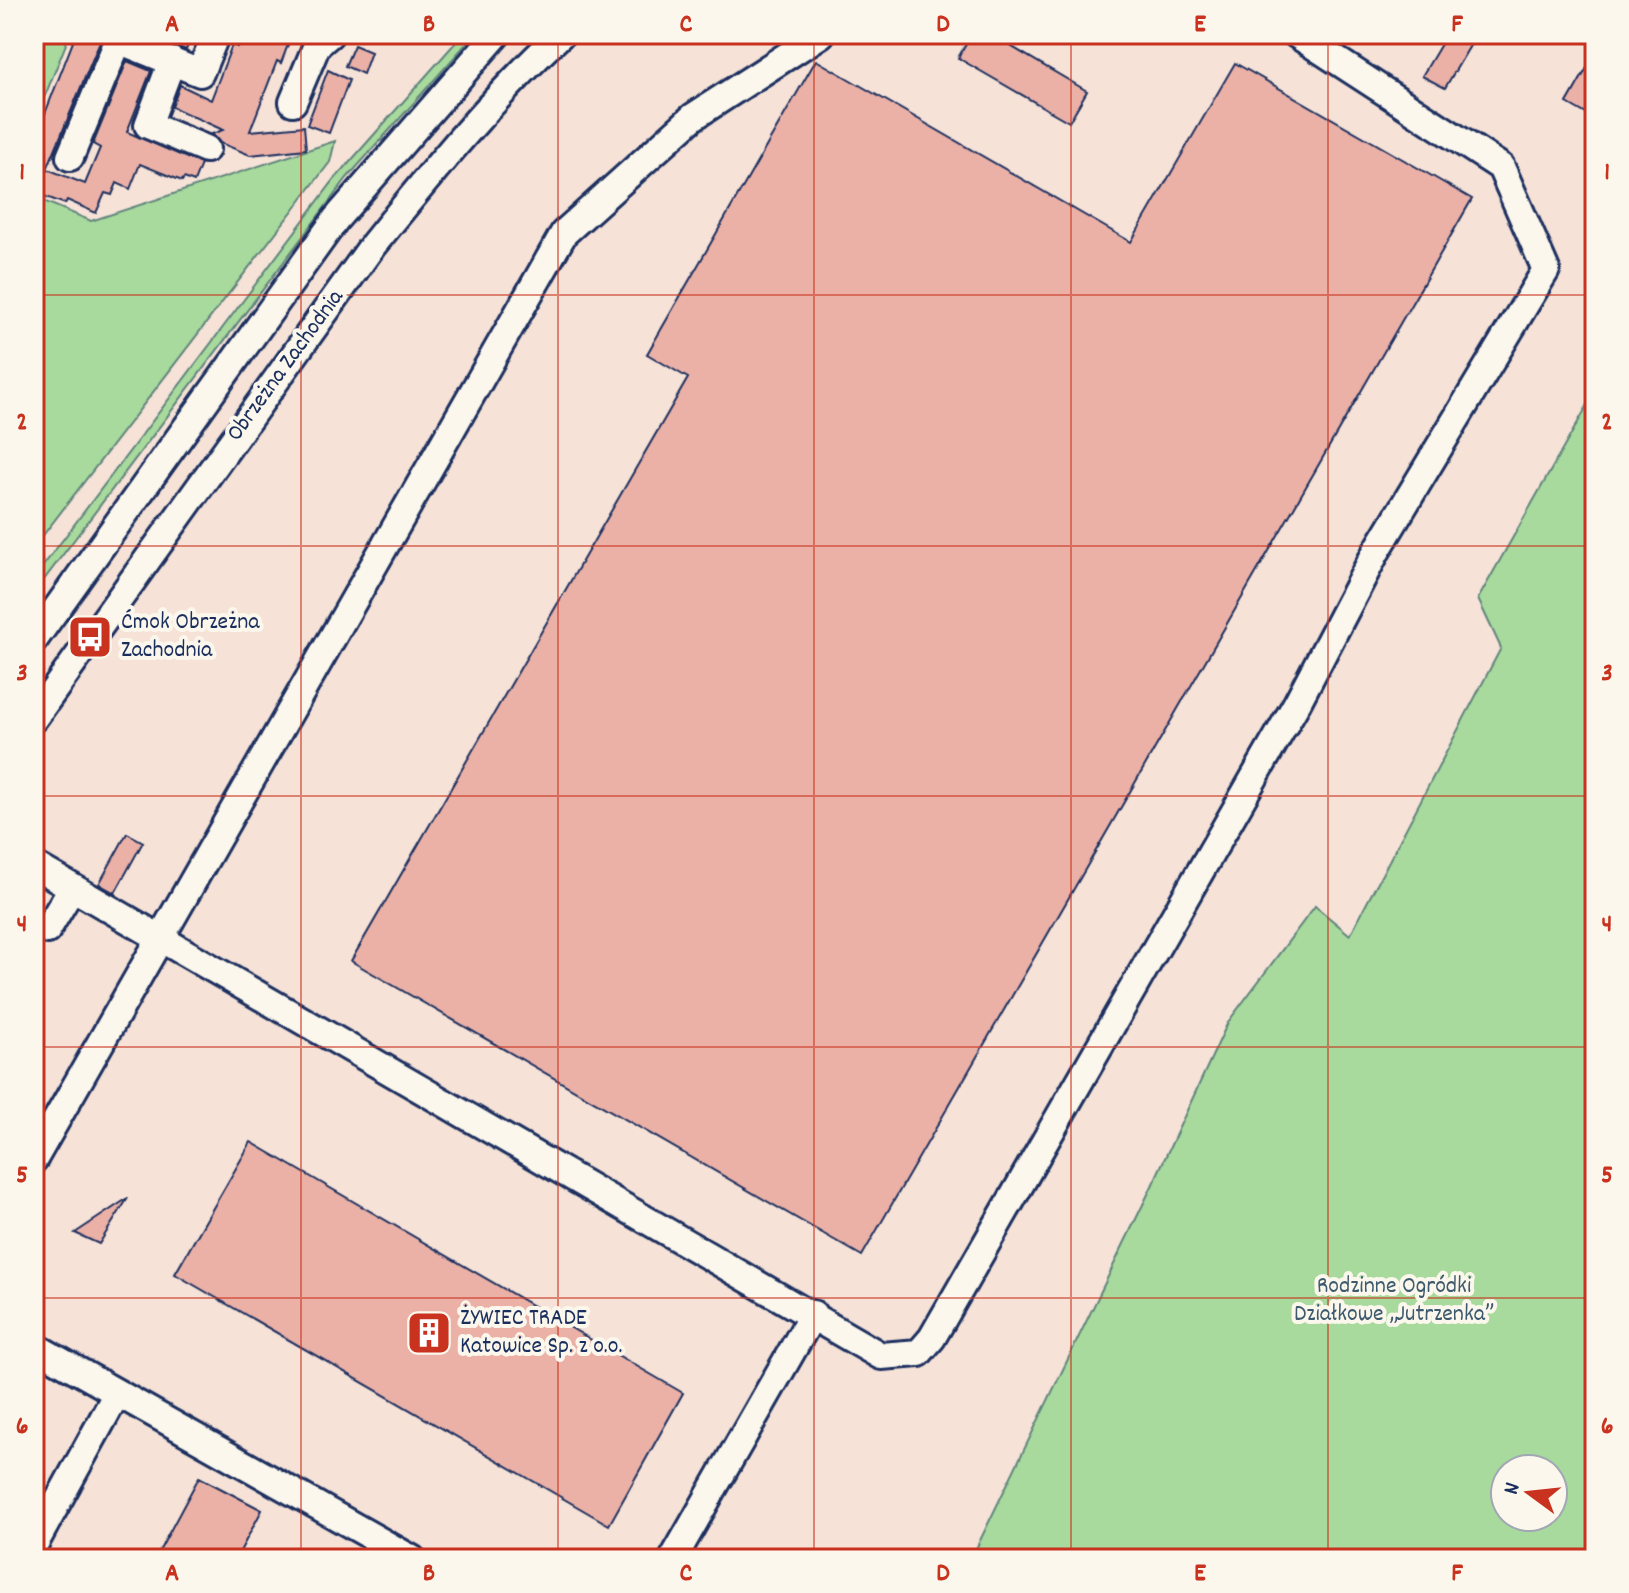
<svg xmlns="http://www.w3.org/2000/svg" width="1629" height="1593" font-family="Dekko,sans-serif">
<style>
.green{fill:#a7da9c;stroke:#61847d;stroke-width:2;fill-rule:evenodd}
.building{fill:#ebb1a7;stroke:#1b2f5e;stroke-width:2}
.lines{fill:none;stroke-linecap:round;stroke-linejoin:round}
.minor-casing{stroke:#1b2f5e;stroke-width:32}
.minor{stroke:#fbf7ec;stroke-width:26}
.grid{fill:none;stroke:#c8321e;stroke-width:2;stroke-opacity:0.55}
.labels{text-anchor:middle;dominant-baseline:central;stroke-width:8;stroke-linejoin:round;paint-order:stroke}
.street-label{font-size:24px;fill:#1b2f5e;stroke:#fbf7ec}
.poi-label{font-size:24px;fill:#1b2f5e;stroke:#fbf7ec;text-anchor:start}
.park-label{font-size:24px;fill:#3e5a6e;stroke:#fbf7ec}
.neatline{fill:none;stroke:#c8321e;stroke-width:3}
.grid-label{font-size:26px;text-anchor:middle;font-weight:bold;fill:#c8321e}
</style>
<rect width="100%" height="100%" fill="#f6e2d7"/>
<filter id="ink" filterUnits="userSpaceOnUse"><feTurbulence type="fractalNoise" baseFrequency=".0125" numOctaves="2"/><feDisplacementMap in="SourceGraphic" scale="16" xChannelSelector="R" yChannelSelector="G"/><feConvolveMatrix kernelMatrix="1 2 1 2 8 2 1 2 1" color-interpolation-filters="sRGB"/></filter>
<g filter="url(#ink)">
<path class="green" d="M34,34H70L34,123Z
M463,34H475L347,178L34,593V578L334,180Z
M335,141L330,162L34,547V197L91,221Z
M1595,392V1559H971L1151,1188L1228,1022L1315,906L1350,935L1501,648L1478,599ZM1553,1469V1517H1505V1469Z"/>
<path class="building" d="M76,34H103L47,169L85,184L100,148L93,144L127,61L151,71L127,132L201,164L194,182L184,178L182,181L140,164L130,189L117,183L112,195L105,193L96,213L67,200L65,204L36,193L34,198V142Z
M146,34H193L186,50Z
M243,34H292L281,63L277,61L250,131L304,126L306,149L250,155L220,143L212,134L223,130L172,107L180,85L211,100L232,45L238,47Z
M972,34H990L1087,91L1069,122L958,58Z
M1447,34L1471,44L1445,88L1422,76Z
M354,45L371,52L363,74L345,66Z
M1595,54V119L1567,103Z
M816,60L1131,242L1235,63L1472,199L862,1256L351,961L688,378L647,354Z
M328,70L349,80L329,133L307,125Z
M127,833L143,842L115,893L99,884Z
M251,1142L683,1393L609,1525L175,1274Z
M128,1198L99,1244L75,1233Z
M199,1477L262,1510L236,1559H155Z"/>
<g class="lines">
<g class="minor-casing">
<path id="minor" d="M118,40L200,73L216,34
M172,61L148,125L206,149
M293,102L317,45L330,34
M70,157L121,34
M34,640L336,219L497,34
M34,718L373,245C432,172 492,98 561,34
M34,865L881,1356L919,1353L932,1338L1297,703L1376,552L1546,270L1501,167L1296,34
M47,930L72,888
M34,1159L564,233L693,117L821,34
M34,1346L412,1559
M34,1545L116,1395
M673,1559L813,1314"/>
</g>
<use href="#minor" class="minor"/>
</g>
</g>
<path class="grid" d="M301,34V1559M558,34V1559M814,34V1559M1071,34V1559M1328,34V1559M34,295H1595M34,546H1595M34,796H1595M34,1047H1595M34,1298H1595"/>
<defs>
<g id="bus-square" transform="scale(2.3)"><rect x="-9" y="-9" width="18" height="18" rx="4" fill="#c8321e" stroke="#fbf7ec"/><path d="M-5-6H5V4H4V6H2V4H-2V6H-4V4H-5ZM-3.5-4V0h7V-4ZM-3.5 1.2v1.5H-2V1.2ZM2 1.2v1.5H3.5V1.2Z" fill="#fff"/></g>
<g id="building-square" transform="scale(2.3)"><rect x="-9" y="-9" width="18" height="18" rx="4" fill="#c8321e" stroke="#fbf7ec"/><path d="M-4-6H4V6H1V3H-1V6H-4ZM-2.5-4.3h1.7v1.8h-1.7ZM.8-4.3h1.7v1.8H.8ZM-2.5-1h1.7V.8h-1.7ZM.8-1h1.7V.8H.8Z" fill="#fff"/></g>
</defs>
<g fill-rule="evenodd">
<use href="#bus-square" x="90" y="637"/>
<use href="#building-square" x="429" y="1333"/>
</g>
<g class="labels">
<g class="street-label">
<text transform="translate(286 366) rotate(-54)">Obrzeżna Zachodnia</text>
</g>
<g class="poi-label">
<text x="121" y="623">Ćmok Obrzeżna<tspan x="121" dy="28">Zachodnia</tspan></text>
<text x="460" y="1319">ŻYWIEC TRADE<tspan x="460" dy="28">Katowice Sp. z o.o.</tspan></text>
</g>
<g class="park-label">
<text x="1394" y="1287">Rodzinne Ogródki<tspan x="1394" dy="28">Działkowe „Jutrzenka”</tspan></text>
</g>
</g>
<rect width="1629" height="1593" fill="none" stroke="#fbf7ec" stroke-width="88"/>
<g transform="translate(1529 1493) rotate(285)"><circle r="38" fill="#fbf7ec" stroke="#a1a7b3" stroke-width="2"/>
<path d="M0-6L14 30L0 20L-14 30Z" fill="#c8321e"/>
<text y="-12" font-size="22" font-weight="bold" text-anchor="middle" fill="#1b2f5e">N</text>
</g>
<rect x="44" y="44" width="1541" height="1505" class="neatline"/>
<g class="grid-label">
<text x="172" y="31">A</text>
<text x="429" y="31">B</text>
<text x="686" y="31">C</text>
<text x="943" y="31">D</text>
<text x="1200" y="31">E</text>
<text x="1457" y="31">F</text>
<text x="22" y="179">1</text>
<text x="1607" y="179">1</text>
<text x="22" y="429">2</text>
<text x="1607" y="429">2</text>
<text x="22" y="680">3</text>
<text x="1607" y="680">3</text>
<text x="22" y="931">4</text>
<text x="1607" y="931">4</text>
<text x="22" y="1182">5</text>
<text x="1607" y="1182">5</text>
<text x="22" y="1433">6</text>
<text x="1607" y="1433">6</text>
<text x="172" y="1580">A</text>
<text x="429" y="1580">B</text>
<text x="686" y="1580">C</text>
<text x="943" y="1580">D</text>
<text x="1200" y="1580">E</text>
<text x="1457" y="1580">F</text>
</g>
</svg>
